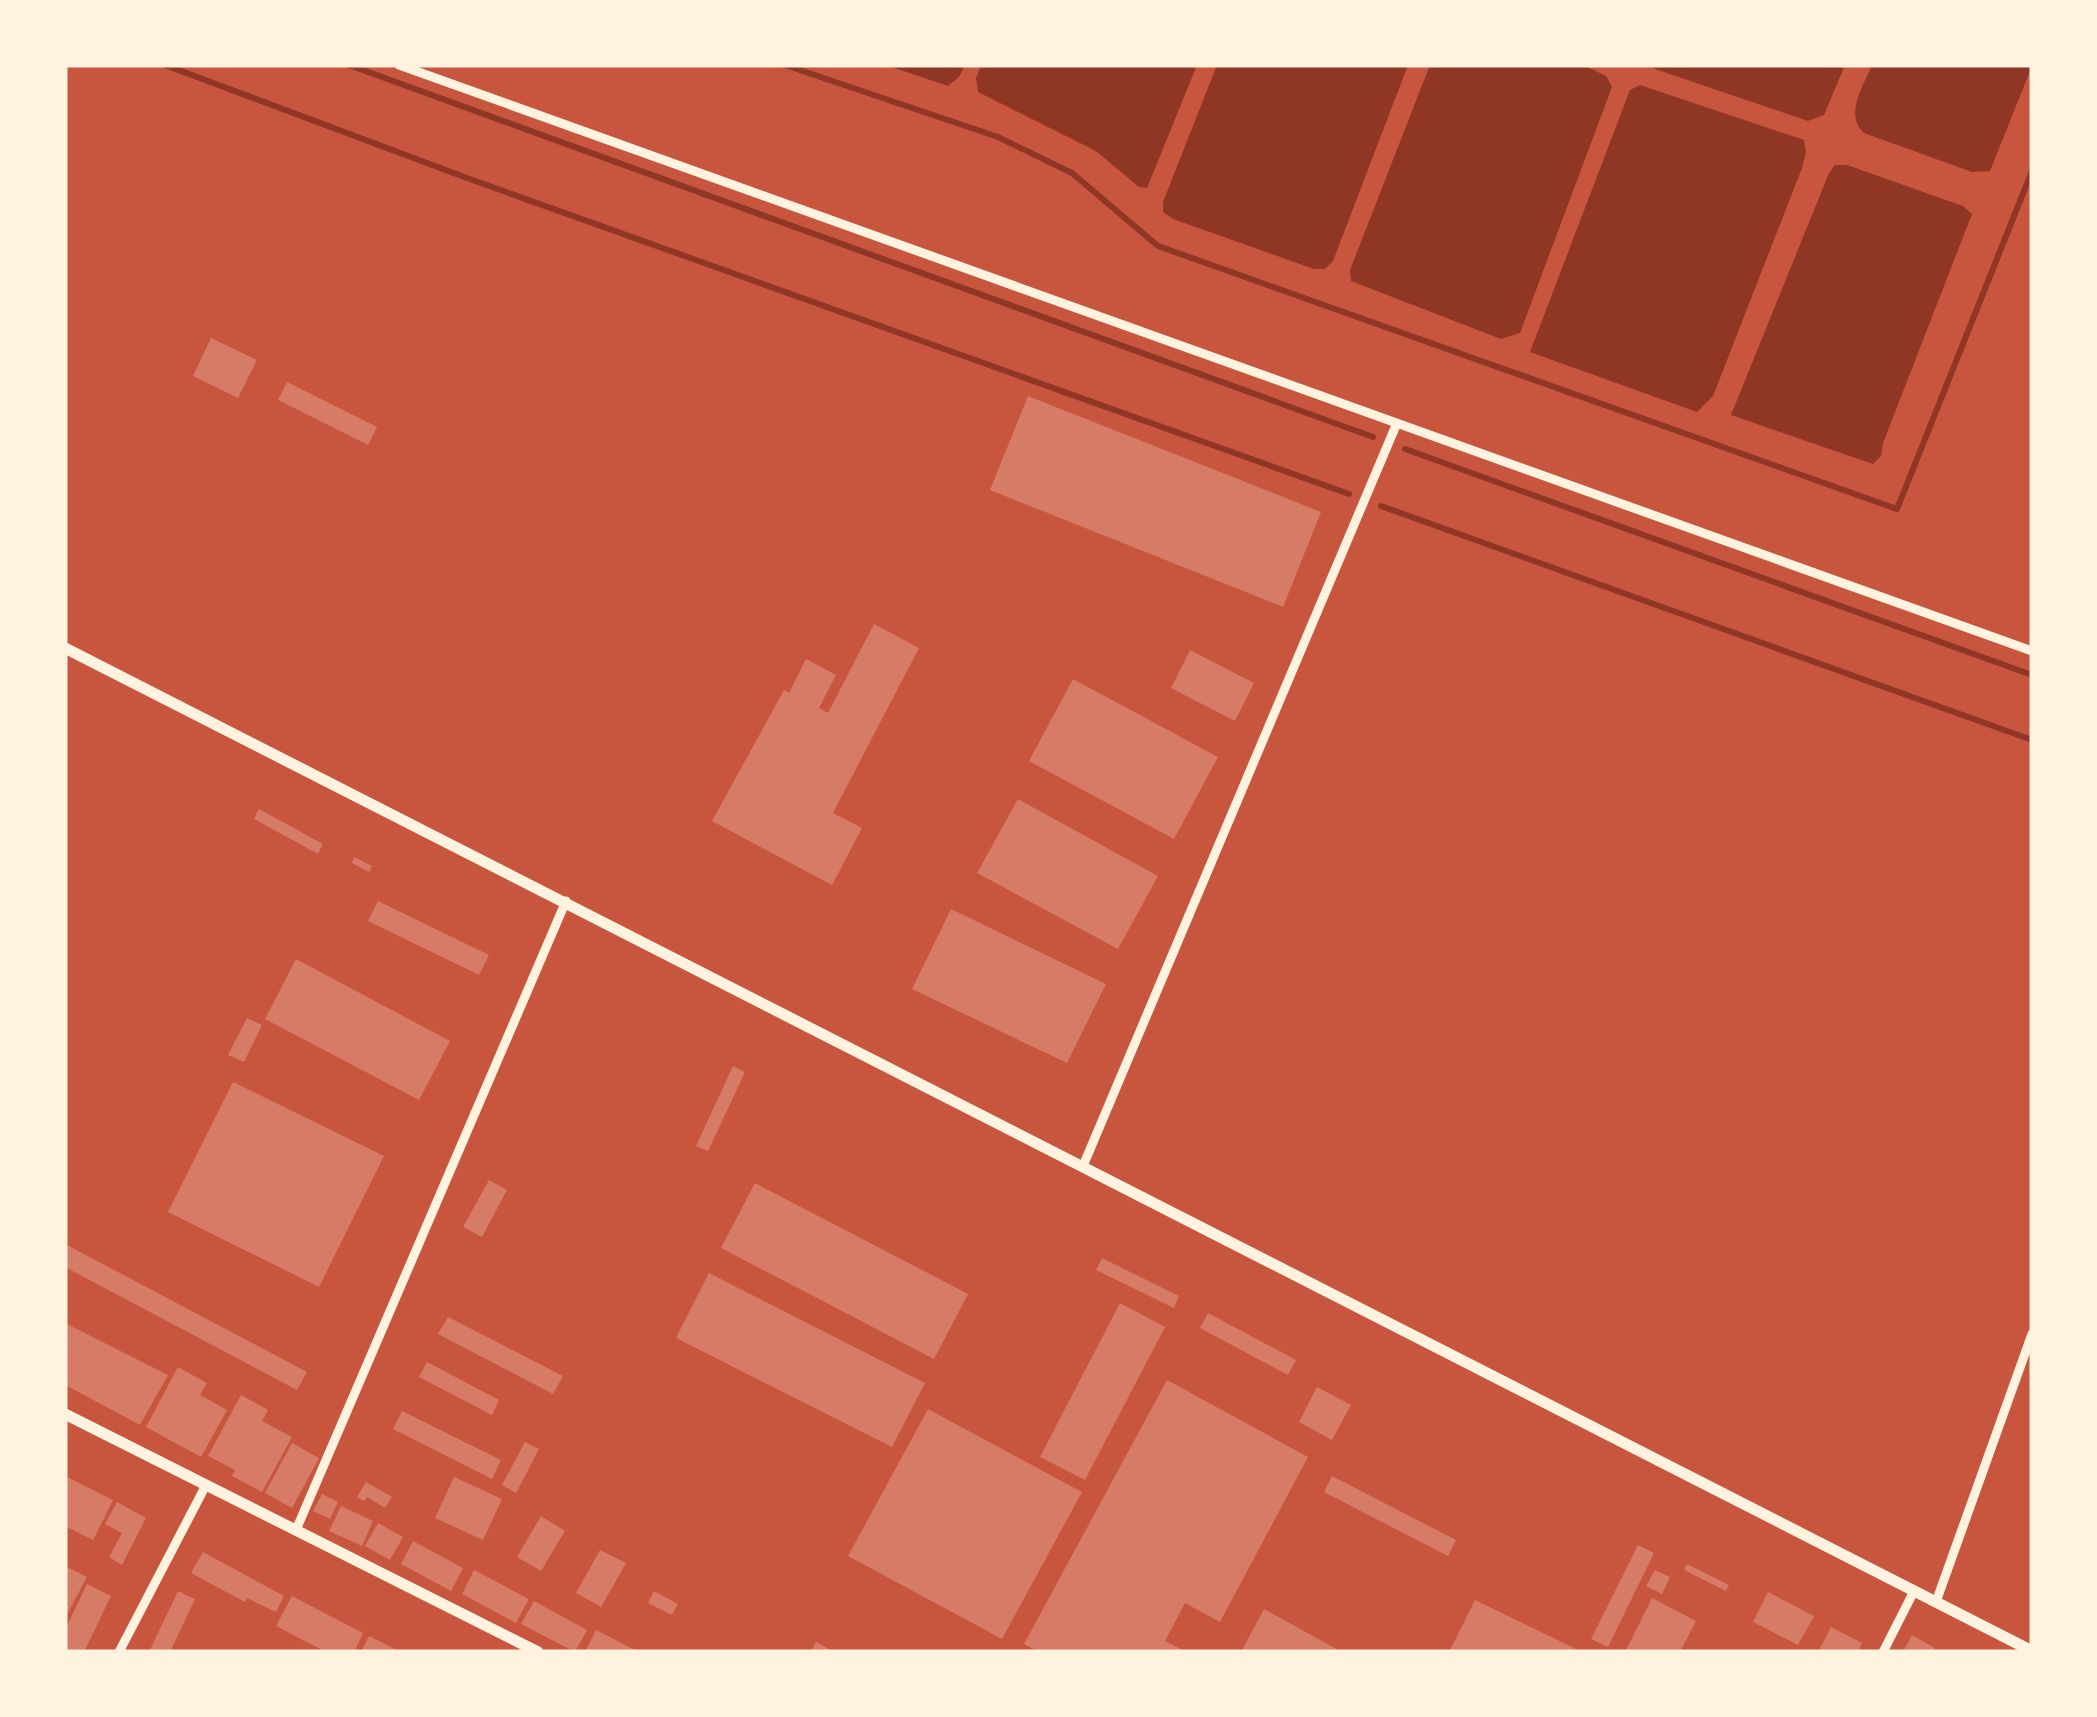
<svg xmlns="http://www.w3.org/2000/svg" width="2097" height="1717" font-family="'Libre Baskerville',serif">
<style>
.water{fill:#8f3625}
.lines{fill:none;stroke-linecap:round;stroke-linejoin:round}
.stream{stroke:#8f3625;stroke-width:6}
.building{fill:#d67c66}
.minor{stroke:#fff3e0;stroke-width:9}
.tertiary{stroke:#fff3e0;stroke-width:11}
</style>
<rect width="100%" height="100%" fill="#c8553d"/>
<path class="water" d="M886,65H965L959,77L948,86Z
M981,65H1197L1147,188L1139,187L1096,151L978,92L976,78Z
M1217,65H1408L1333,261L1325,269H1314L1173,219L1163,212V202Z
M1430,65H1583L1606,76L1612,87L1520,333L1501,339L1351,281L1350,270Z
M1651,65H1845L1824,115L1808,121L1655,69Z
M1872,65H2032V66L1990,171L1972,172L1864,133C1844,114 1863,87 1872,65Z
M1640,85L1804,140L1806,152L1802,168L1713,396L1697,412L1530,352L1630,90Z
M1835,165H1847L1963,206L1972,214L1883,443L1881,456L1873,464L1731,415L1829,173Z"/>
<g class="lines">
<path class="stream" d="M165,65L467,178L1349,494
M349,65L1373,437
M785,65L998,137L1072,173L1158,246L1897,509L2032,171
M1405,449L2032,675
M1381,506L2032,740"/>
</g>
<path class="building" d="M211,338L257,360L238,398L193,376Z
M287,382L377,427L368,445L278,400Z
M1028,396L1321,512L1283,607L990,490Z
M874,624L919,648L833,813L862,828L832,885L712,821L784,690L789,693L806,659L836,675L819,708L828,713Z
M1190,650L1254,683L1235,721L1171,688Z
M1073,679L1218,757L1174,839L1029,761Z
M1018,799L1158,876L1118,949L977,873Z
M259,809L323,844L318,854L254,819Z
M354,857L372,866L369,872L352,863Z
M378,901L489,955L479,975L368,921Z
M951,909L1106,984L1067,1063L912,989Z
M296,959L450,1041L419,1100L265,1019Z
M247,1018L262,1025L244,1062L228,1055Z
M733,1066L745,1072L708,1151L696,1146Z
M233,1082L384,1156L319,1287L168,1212Z
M489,1180L507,1190L482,1237L463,1227Z
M755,1183L968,1294L934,1359L721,1248Z
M65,1244L307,1372L297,1390L65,1267Z
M1102,1258L1179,1296L1174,1308L1096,1270Z
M709,1273L925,1383L892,1447L676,1338Z
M1120,1303L1165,1327L1085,1480L1040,1457Z
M1208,1313L1296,1360L1288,1375L1200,1328Z
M448,1317L563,1376L553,1394L438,1334Z
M65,1323L168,1375L140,1425L65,1385Z
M427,1362L499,1400L492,1415L419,1377Z
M178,1367L207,1383L200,1395L227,1410L201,1457L146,1427Z
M1167,1380L1308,1457L1220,1622L1185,1603L1165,1641L1187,1652H1039L1024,1644Z
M1317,1387L1351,1405L1332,1440L1299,1422Z
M241,1395L268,1410L262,1421L292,1437L262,1492L232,1476L235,1470L208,1456Z
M928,1409L1082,1492L1002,1639L848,1556Z
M402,1411L501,1460L492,1479L393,1429Z
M525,1442L539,1449L516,1493L502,1485Z
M292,1443L319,1458L292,1508L265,1493Z
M65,1476L113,1500L93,1540L65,1526Z
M1332,1476L1456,1540L1448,1556L1324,1492Z
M454,1477L502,1499L483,1540L435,1518Z
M366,1482L392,1497L385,1508L367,1497L364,1501L357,1497Z
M322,1494L338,1502L330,1519L313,1511Z
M117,1502L146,1518L122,1565L109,1557L122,1533L105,1524Z
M341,1506L373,1521L362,1546L329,1531Z
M541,1516L565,1531L541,1571L517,1557Z
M378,1523L403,1537L390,1560L365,1546Z
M413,1541L463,1568L451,1591L401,1564Z
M1638,1545L1654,1553L1608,1647L1591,1639Z
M600,1550L626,1563L601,1607L576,1593Z
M203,1552L284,1596L276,1612L247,1598L245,1602L191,1573Z
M1687,1564L1729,1585L1726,1591L1684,1570Z
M65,1566L87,1577L65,1618Z
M474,1570L529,1599L516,1623L462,1594Z
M1655,1570L1670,1577L1662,1594L1646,1586Z
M87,1584L111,1596L84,1652H65V1630Z
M178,1591L195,1599L170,1652H149Z
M654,1591L678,1604L672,1615L648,1603Z
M1768,1592L1814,1616L1798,1645L1753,1622Z
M292,1596L363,1633L354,1652H326L276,1626Z
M1652,1598L1696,1621L1680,1652H1625Z
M1475,1600L1582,1652H1449Z
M534,1601L587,1630L575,1652L521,1624Z
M1264,1609L1342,1652H1241Z
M1831,1627L1862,1643L1858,1652H1818Z
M596,1630L639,1652H585Z
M1912,1635L1935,1648L1933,1652H1903Z
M369,1636L401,1652H361Z
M816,1642L835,1652H811Z"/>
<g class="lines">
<path class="minor" d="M399,65L2032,651
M1083,1166L1397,423
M296,1530L566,901
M1936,1602L2032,1334
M119,1652L206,1485
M1883,1652L1914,1591"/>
<path class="tertiary" d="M65,648L2032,1651
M65,1414L538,1652"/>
</g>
<rect width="2097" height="1717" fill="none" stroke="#fff3e0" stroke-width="135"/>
</svg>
